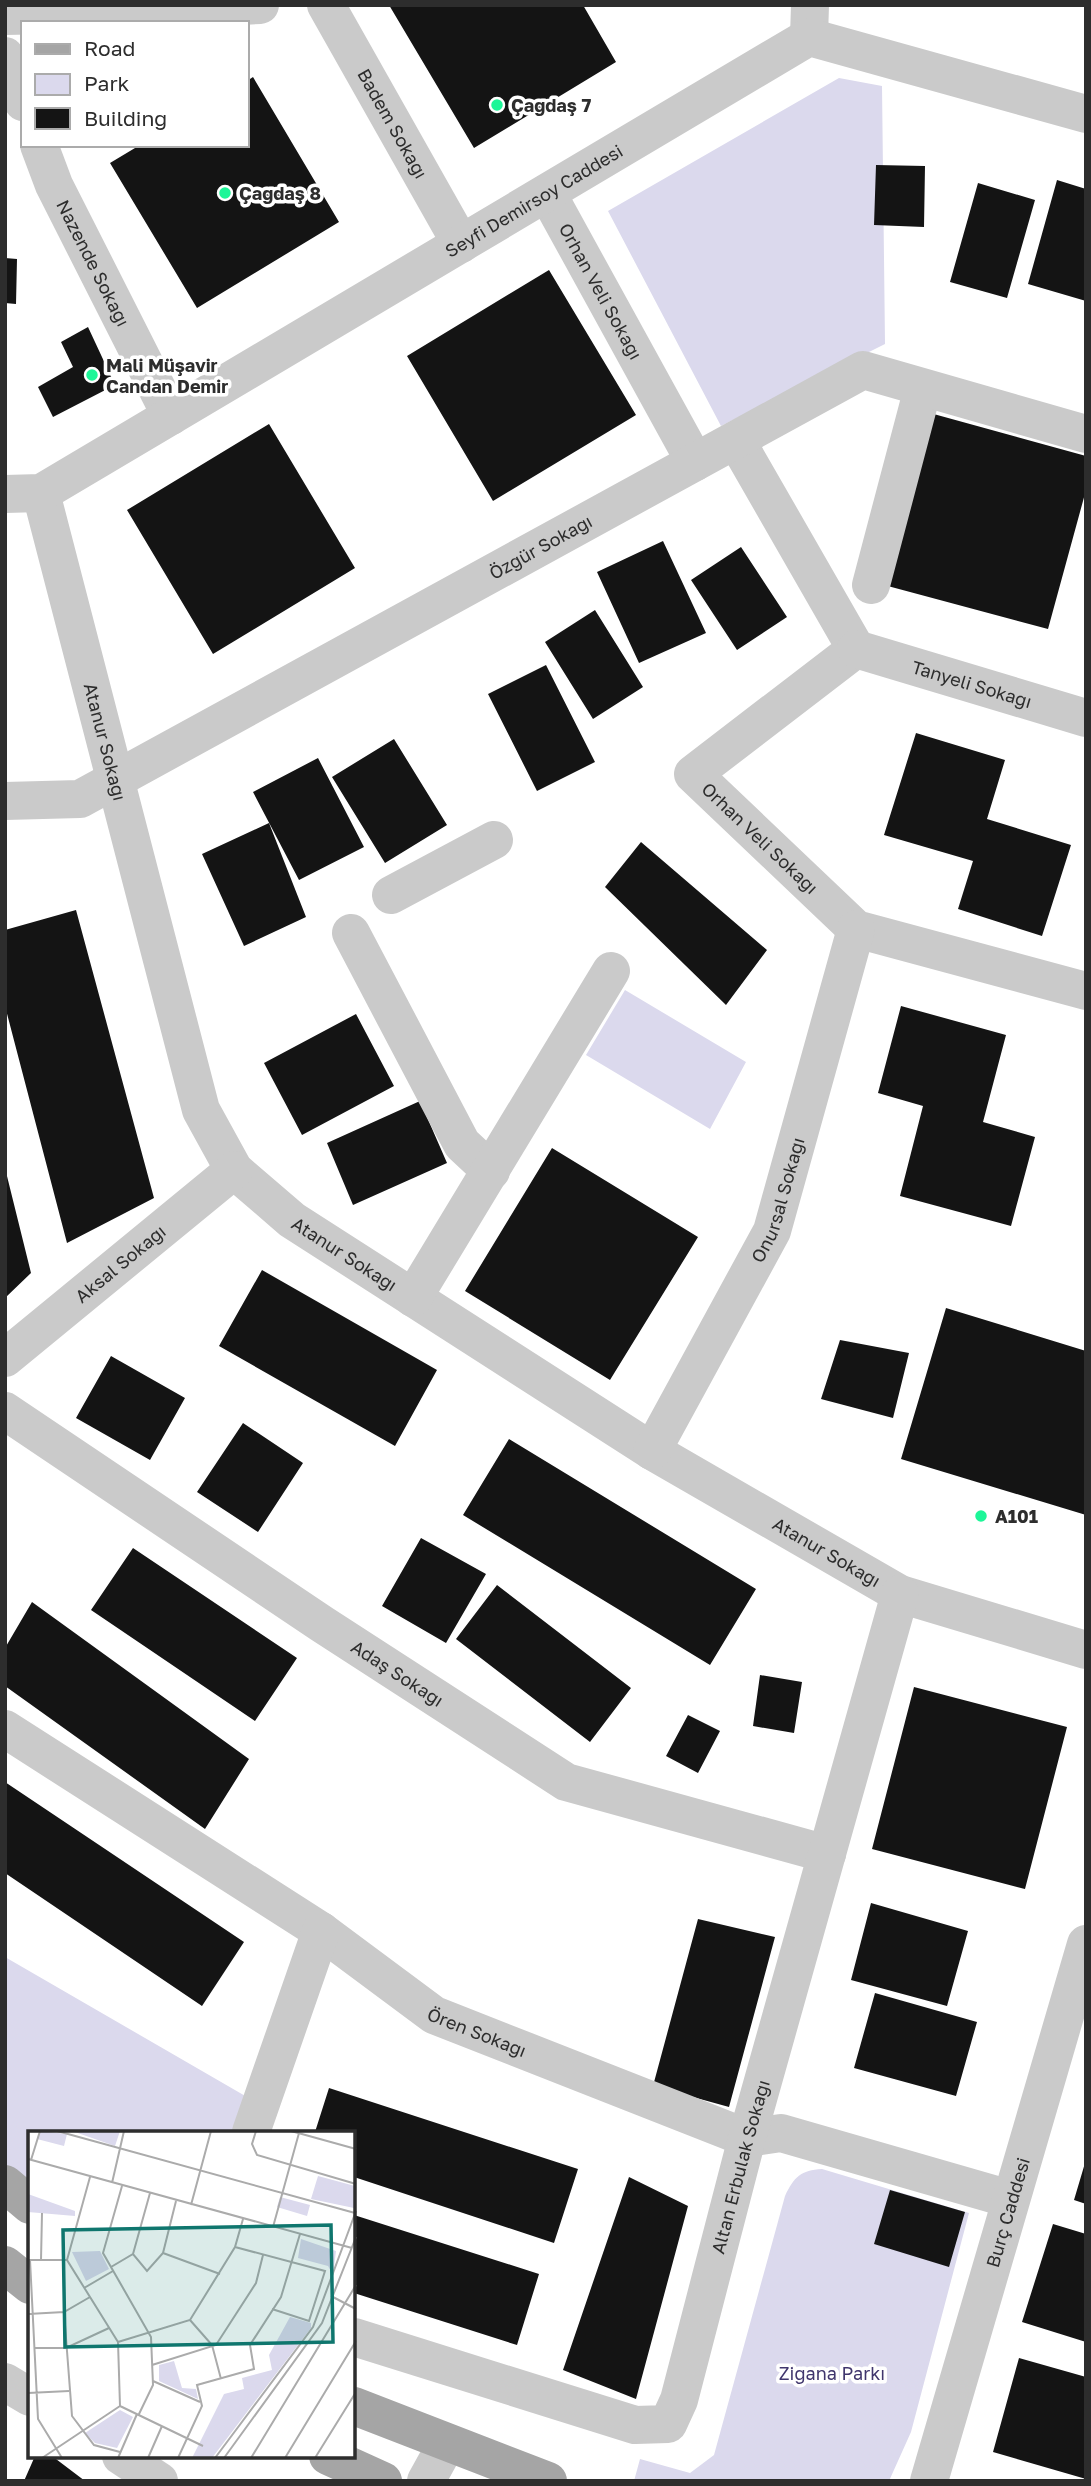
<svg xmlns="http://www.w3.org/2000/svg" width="1091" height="2486" font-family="'Golos Text',sans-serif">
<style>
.green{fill:#dbd9ed}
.building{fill:#141414}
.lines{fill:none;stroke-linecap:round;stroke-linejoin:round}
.minor{stroke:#cacaca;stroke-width:38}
.major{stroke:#a5a5a5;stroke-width:38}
.poi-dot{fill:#1df698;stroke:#fff;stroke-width:2.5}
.labels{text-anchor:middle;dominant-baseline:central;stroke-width:7;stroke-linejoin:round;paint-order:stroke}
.poi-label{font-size:18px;font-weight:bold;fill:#2d2d2d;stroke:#fff;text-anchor:start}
.street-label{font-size:18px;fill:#2d2d2d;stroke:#fff}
.park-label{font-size:18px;fill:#40366d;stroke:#fff}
.inset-road{fill:none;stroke:#ababab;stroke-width:2}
.view{fill:#0f766e;fill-opacity:0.15;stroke:#0f766e;stroke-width:3.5}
.inset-edge{fill:none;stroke:#2d2d2d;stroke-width:3.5}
</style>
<rect width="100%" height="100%" fill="#fff"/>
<path class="green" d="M839,78L882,86L885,344L721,426L608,211Z
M625,990L746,1062L710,1129L586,1055Z
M5,1957L247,2097L236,2132H30V2198L5,2178Z
M822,2169L969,2213L911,2432L889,2481H634L640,2459L690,2473L714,2455L785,2196C794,2177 801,2170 822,2169Z"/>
<path class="building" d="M389,5H583L616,62L474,148Z
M253,77L339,222L197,308L110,163L140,145H247V81Z
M876,165L925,166L924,227L874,225Z
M1057,180L1086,189V301L1028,284Z
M978,183L1035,200L1007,298L950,282Z
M5,258L17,259L16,304L5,303Z
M549,270L636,415L493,501L407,356Z
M88,327L115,385L53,417L38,387L73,367L61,342Z
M930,413L1086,456V490L1048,629L884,585Z
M269,424L355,568L213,654L127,510Z
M663,541L706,633L639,663L597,572Z
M741,547L787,617L737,650L691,580Z
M595,610L643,687L593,719L545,642Z
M546,665L595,762L537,791L488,694Z
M916,733L1005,760L987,819L1071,845L1042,936L958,909L973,861L884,835Z
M394,739L447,825L385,863L332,777Z
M318,758L364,847L299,880L253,792Z
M269,823L306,917L244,946L202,854Z
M641,842L767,950L726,1005L605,887Z
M76,910L154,1198L67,1243L5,1006V930Z
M901,1006L1006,1035L983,1122L1035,1137L1011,1226L900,1196L923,1106L878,1093Z
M356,1014L394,1086L302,1135L264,1063Z
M420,1101L447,1163L353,1205L327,1143Z
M552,1148L698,1237L610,1380L465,1291Z
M5,1168L31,1273L5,1298Z
M262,1270L437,1370L395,1446L219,1346Z
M946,1308L1086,1351V1515L901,1459Z
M840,1340L909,1353L893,1418L821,1399Z
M111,1356L185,1398L150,1460L76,1418Z
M243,1423L303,1463L258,1532L197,1492Z
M509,1439L756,1589L710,1665L463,1515Z
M421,1538L486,1574L446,1643L382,1606Z
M133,1548L297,1658L255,1721L91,1610Z
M497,1585L631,1688L590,1742L456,1639Z
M32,1602L249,1759L205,1829L5,1686V1648Z
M760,1675L802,1682L794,1733L753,1726Z
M914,1687L1067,1727L1025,1889L872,1849Z
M688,1715L720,1731L698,1773L666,1756Z
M5,1782L244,1942L202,2006L5,1873Z
M871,1903L968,1931L947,2006L851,1980Z
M698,1919L775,1937L729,2107L653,2086Z
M875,1993L977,2022L956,2096L854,2068Z
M329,2088L578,2169L554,2243L354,2177V2132H315Z
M1085,2163H1086V2204L1074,2200Z
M629,2177L688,2206L636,2399L563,2370Z
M890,2190L965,2212L949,2267L874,2244Z
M354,2215L539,2274L517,2345L354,2293Z
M1053,2224L1086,2234V2342L1022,2322Z
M1019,2358L1086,2377V2479L993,2452Z
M35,2456H52L85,2481H24Z"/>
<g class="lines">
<g class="minor">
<path id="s1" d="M326,5L461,244"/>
<path d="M5,16L102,14L260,5"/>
<path d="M809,37L810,5"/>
<path d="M5,56L23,102"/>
<path id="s2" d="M39,145L54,185L171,416"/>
<path id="s3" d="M547,193L695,462"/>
<path id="s4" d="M736,440L856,649L693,774L856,929L1086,991"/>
<path id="s5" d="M41,493L201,1110L234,1170L292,1220L652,1451L900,1594L1086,1650"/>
<path id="s6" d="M5,494L41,493L809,37L1086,114"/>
<path d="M871,585L923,388"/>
<path id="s7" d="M856,649L1086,718"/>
<path id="s8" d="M5,801L80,799L863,370L1086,434"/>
<path d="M391,895L494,840"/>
<path d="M351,933L462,1144L491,1171"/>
<path d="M413,1298L611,971"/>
<path id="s9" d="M5,1358L234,1170"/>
<path id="s10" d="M5,1411L322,1624L566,1782L827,1854"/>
<path id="s11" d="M652,1451L772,1231L856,929"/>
<path id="s12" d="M5,1729L321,1931L434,2015L747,2138L781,2133L1010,2199"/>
<path d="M251,2132L321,1931"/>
<path id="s13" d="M354,2337L635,2425L668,2424L679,2400L747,2138L900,1594"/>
<path d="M5,2382L30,2397"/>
<path d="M121,2456L159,2481"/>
<path d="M426,2481L447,2443"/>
<path id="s14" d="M929,2481L1086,1944"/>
</g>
<path class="major" d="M5,2184L30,2205
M5,2265L30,2285
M354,2406L548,2481
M328,2456L383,2481"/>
</g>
<g class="poi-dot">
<circle cx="497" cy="105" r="7"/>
<circle cx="225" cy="193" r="7"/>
<circle cx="92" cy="375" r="7"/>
<circle cx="981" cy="1516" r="7"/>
</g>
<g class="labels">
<g class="poi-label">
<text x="511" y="105">Çağdaş 7</text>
<text x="239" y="193">Çağdaş 8</text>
<text x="106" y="365">Mali Müşavir<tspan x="106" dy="21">Candan Demir</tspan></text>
<text x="995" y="1516">A101</text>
</g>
<g class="street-label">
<text stroke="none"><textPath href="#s1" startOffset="136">Badem Sokağı</textPath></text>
<text stroke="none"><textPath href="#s6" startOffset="609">Seyfi Demirsoy Caddesi</textPath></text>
<text stroke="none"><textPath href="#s2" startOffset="130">Nazende Sokağı</textPath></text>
<text stroke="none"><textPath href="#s3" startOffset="112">Orhan Veli Sokağı</textPath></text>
<text stroke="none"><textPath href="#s8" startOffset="600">Özgür Sokağı</textPath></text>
<text stroke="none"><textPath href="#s7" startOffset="121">Tanyeli Sokağı</textPath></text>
<text stroke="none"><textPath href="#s5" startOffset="257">Atanur Sokağı</textPath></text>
<text stroke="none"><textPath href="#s4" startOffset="539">Orhan Veli Sokağı</textPath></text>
<text stroke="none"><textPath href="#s11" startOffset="282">Onursal Sokağı</textPath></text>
<text stroke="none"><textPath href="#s5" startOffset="845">Atanur Sokağı</textPath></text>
<text stroke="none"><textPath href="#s9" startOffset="149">Aksal Sokağı</textPath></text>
<text stroke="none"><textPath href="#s5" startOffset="1412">Atanur Sokağı</textPath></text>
<text stroke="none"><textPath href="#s10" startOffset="472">Adaş Sokağı</textPath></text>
<text stroke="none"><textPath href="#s12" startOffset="562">Ören Sokağı</textPath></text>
<text stroke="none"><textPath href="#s13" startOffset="595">Altan Erbulak Sokağı</textPath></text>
<text stroke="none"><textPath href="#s14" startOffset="280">Burç Caddesi</textPath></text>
</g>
<g class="park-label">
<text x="832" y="2373">Zigana Parkı</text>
</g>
</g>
<g transform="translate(28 2131)">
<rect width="327" height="327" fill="#fff"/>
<path d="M12,0L39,3L36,15L9,8ZM44,0H92L87,15ZM290,45L327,55L326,77L283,68ZM0,63L47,80V85L0,81ZM252,66L282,74L279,85L249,76ZM273,108L308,120L305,144L300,135L270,127ZM72,120L81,138L58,150L44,121ZM262,186L283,192V197L184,327H164L196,263L216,258L214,247L244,239L241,224ZM146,230L154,257L168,258L170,268L131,250V234ZM92,279L105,286L89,317L67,312L57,302Z" fill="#dbd9ed"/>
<path class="inset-road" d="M29,0L327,82M228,0L224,13L229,24L328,53M263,0L328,18M0,28L324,117M3,29L12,0M62,46L39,129L90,211L92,275M84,52L96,0M94,55L75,122L123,206L125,254L111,283M163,74L183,0M245,96L271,2M207,116L297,140L281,190L244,178M135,122L192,143M105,123L122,62M1,129H39M2,129L10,288L34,327M13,129L14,82M83,136L105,123L119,140L135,122L148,70M56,157L85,140M303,165L328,178M36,181L44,285L66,314L92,321M0,183L36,181L62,166M162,189L184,214L193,248M90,211L162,189L207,116L215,88M6,217H38L81,197M124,234L188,214L228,152L235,124M125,250L172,271M0,262L41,260M92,275L175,315M14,327L92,275M90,327L109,283M120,327L134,295M150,327L174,275L169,254L226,238L222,214L253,166L272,103M187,327L285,196L328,80M196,327L294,192L328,106M223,327L328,154M257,327L328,210M287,327L328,261"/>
<path class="view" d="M303,94L305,211L37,216L35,99Z"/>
<rect width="327" height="327" class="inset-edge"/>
</g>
<rect width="1091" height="2486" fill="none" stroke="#2d2d2d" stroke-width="14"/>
<rect x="21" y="21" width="228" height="126" fill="#ffffff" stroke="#ababab" stroke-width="2"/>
<rect x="35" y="44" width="35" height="10" fill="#a5a5a5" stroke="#ababab" stroke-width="2"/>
<text x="84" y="56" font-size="21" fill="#2d2d2d">Road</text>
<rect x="35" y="74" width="35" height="21" fill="#dbd9ed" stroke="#ababab" stroke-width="2"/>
<text x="84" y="91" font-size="21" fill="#2d2d2d">Park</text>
<rect x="35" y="108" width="35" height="21" fill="#141414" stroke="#ababab" stroke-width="2"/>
<text x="84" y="126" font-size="21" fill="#2d2d2d">Building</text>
</svg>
